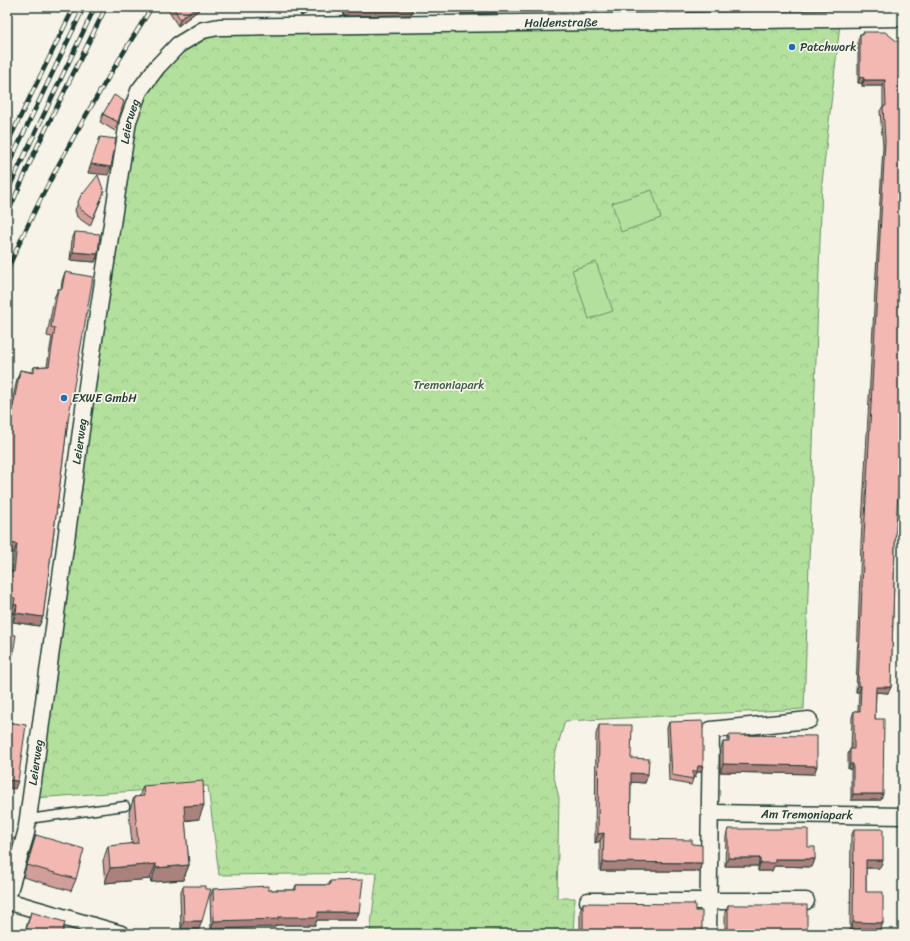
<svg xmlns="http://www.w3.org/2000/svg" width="910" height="941" font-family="Sriracha,sans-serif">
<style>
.park{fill:url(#park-crowns);stroke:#6a8e69}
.pitch{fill:#b4e09e;stroke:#6a8e69}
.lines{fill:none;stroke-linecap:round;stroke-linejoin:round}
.service-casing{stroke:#1f3d34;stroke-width:11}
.minor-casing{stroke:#1f3d34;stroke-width:19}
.service{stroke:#f7f3e8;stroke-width:8}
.minor{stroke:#f7f3e8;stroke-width:16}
.rail-casing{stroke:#1f3d34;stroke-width:4.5}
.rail{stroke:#f7f3e8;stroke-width:3;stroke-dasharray:9;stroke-linecap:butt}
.wall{fill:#d29e9a;stroke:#1f3d34}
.shaded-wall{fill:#ab817d;stroke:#1f3d34}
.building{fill:#f4b8b3;stroke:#1f3d34}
.poi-dot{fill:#1f6fb2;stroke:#f7f3e8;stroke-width:1.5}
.labels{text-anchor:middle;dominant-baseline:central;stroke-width:3.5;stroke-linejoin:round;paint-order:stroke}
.street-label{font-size:12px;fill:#1f3d34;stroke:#f7f3e8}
.poi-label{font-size:12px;fill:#1f3d34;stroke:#f7f3e8;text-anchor:start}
.park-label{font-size:12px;fill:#3d5e49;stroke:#f7f3e8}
</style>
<defs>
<pattern id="park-crowns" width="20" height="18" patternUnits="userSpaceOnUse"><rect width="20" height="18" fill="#b4e09e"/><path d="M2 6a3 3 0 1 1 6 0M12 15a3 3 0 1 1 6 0" fill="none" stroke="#9ac189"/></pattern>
</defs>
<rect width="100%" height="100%" fill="#f7f3e8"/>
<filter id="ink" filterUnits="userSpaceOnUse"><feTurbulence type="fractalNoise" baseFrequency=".025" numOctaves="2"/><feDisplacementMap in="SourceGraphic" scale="8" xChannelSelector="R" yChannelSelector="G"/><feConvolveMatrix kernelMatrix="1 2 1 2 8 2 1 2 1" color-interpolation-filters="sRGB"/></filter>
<g filter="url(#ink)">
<path class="park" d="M840,24L822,183L804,709L565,721L554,758L553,773L559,798L557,898H575L573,934H370L377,873L219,875L208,786L34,798L131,121L160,66L203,34Z"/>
<path class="pitch" d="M652,190L661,218L621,232L612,203Z
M596,262L613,311L589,319L572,270Z"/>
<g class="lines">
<g class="service-casing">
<path id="service" d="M660,7L663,22
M28,819L125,806"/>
</g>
<g class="minor-casing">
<g id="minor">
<path id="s1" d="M711,813L903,816"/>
<path id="s2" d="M7,898L26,833L89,372L128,121L139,91L157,67L178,45L203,30L219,27L903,18"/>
<path d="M7,901L121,934"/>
<path d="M588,901H806"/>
<path d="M708,934L711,730L809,720"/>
</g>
</g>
<use href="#service" class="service"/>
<use href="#minor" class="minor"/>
<g class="rail-casing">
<path id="rail" d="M7,144L74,7
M7,168L84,7
M7,192L95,7
M7,215L37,147L106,7
M7,271C47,178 98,92 152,7"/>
</g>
<use href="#rail" class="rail"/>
</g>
<path class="wall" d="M171,7H201L200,9L178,26L169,12Z
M264,7H277L267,12Z
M296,7H319L301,16Z
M342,7H413L411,15L343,16Z
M460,7H499L497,13L461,14Z
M863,32L903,83H900L895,544L891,687L888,693L876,692L875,719L881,800H851V769H848V754L850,749H851L852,717L854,711H858L859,692H856L861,543L883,146L880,111L883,106V86H862V83H858V40L860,34H863Z
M103,114L118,122L115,131L100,122Z
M82,193L101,200L90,226L77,217L75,210Z
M75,232L98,254L95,262L70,260L72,240Z
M65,272L68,420L43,617L39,626L13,622L14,614L11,613L12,607L7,606V571L12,572L14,553L7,552V407H11L17,379L20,370L32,372L34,367L47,366L52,337L47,336L54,298L58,289H61L62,281Z
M669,722L701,772H697L695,777H693V779L691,785L669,781L667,728Z
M599,725L631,758L648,774L645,783L631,782L630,839L692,844L699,871H600V841L595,843L596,734Z
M729,735L817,766L814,774L720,772V751L723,742H727Z
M143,786L199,819L185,821L189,865L183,880L151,882L150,879L105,883L103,861L108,846L132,844L129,812L134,797H139Z
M728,829L808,847L815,859L812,867L774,866L772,871H758V866H725L726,836Z
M854,829L883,860L880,868H866V892L883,923L880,930H850L851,837Z
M36,835L76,879L71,891L23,877L32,847Z
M330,881L359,912L356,920H317L315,925H276L275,927L211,929L210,897L213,889L268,890H294L296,885H329Z
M183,886L199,929H181L180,894Z
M583,903L695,911L701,934H580V911Z
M728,905L807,934H725V912Z
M31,912L62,934H24Z"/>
<path class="shaded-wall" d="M196,7H201L200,9L178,26L180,19Z
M269,7H277L267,12Z
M304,7H319L301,16Z
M346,7H413L411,15L343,16Z
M463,7H499L497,13L461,14Z
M860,77L864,78L862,83H858Z
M899,78H903V83H897Z
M864,80H885L883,86H862Z
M91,164L111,167L108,175L88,173Z
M73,252L98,254L95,262L70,260Z
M7,484H9L7,490Z
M9,543L17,544L14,553L7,552V547Z
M14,604L17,605L14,614L11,613Z
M16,613L43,617L39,626L13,622Z
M7,659L12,660L9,668H7Z
M858,686H861L859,692H856Z
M876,687H891L888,693L874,692Z
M723,764L817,766L814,774L720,772Z
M850,764H853L851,769H848Z
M698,766H703L701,772H697L695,777H691L693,771Z
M631,773L648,774L645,783L628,782Z
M7,780L18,781L15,789L7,788Z
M853,794H883L881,800H851Z
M204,805L199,819L178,821L184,806Z
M604,833L600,841L595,843L598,834Z
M728,858H760L758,866H725Z
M775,859H815L812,867L774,866L772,871H758L760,863Z
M866,860H883L880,868H863Z
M603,862L702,863L699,871H600Z
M156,864L150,879L105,883L110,868Z
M189,865L183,880L151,882L156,868Z
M318,912H359L356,920H317L315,925H276L275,927L211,929L214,921L278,917Z
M184,921H202L199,929H181Z
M853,922L883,923L880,930H850Z
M583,933H702L701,934H582Z"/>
<path class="building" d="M173,7H196L180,19Z
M863,32H885L903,46V78H899L901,105H903V405L895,544L891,687H876L875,719H884L883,794H853V764H850V749H854V711H860L861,686H858L864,537L885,141L883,106H886L885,80H864V78L860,77V34H864Z
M114,95L124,101L118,122L103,114Z
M100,137L116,139L111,167L91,164Z
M98,175L104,192L93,218L80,209L78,202L82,193L83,194Z
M75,232L100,234L98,254L73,252Z
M65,272L93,277L68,420L43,617L16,613L17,605L14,604L15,598L7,597V571L14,572L17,544L9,543V541L7,540V498L9,484H7V407H13L20,370L34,373V367L49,366L55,328L51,327L58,289H62Z
M7,634L16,635L12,660L7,659Z
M703,721V766H698L697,771H693V779L672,775L669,722Z
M7,722L26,725L18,781L7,780Z
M599,725H632L631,758L649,759L648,774L631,773L630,839L692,840V844L702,845V863L603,862L604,833L598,834Z
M729,735L817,736V766L723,764V742H729Z
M203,781L204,805L184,806L189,865L156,868V864L110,868L108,846L138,843L134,797L144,796L143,786Z
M728,829H808V847H815V859H775V863H760V858H728Z
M854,829H883V860H866V892H883V923L853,922Z
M36,835L84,849L76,879L27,865Z
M15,838L7,867V840Z
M363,880L359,912H318V917H278V919L214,921L213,889L268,886V890H296V885H330V881Z
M183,886H205V889H211L202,921H184Z
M583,903L695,904V911H702V933H583Z
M728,905H807V934H728Z
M31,912L65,922L62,934H25Z
M91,931L100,934H91Z"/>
</g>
<g class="poi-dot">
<circle cx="792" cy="47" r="4"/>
<circle cx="64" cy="398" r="4"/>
</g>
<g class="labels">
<g class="street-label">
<text stroke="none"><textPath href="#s2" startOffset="1267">Haldenstraße</textPath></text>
<text stroke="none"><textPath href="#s2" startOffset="787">Leierweg</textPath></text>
<text stroke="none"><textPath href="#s2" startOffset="463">Leierweg</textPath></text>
<text stroke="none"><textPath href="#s2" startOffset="139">Leierweg</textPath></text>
<text stroke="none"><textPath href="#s1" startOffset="96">Am Tremoniapark</textPath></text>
</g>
<g class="poi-label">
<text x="800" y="47">Patchwork</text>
<text x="72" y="398">EXWE GmbH</text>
</g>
<g class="park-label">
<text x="449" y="385">Tremoniapark</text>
</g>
</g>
<rect width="910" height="941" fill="none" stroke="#f7f3e8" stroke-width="24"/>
<rect x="12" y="12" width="886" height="917" fill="none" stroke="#1f3d34" stroke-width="1.5" filter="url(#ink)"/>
</svg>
